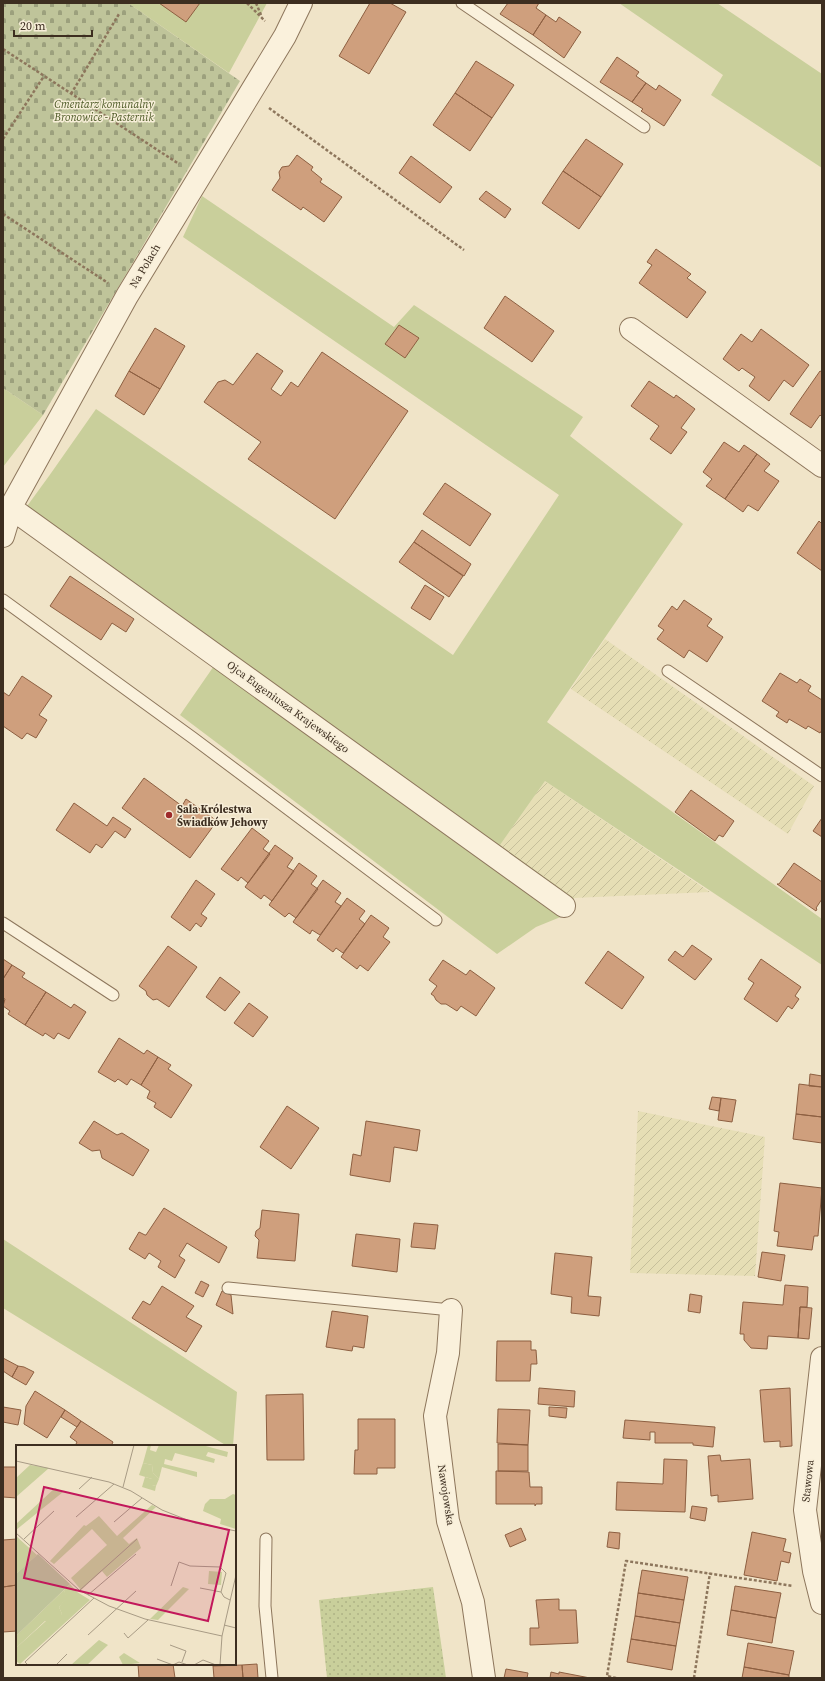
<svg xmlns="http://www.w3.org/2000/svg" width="825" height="1681" font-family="'Source Serif 4',serif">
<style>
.farmland{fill:url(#farmland-furrows)}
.green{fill:#c9cf9b}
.cemetery{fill:url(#cemetery-stones)}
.park{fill:url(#park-dots)}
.building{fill:#cf9f7d;stroke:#8d5f41}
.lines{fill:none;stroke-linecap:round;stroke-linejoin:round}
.lane-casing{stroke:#8d765c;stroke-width:13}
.street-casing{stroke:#8d765c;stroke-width:24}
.path{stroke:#8d765c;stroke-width:2.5;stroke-dasharray:3 2;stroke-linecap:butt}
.lane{stroke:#faf1dc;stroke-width:11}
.street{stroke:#faf1dc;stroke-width:22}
.poi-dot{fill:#9e2a2b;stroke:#f7eed8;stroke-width:1.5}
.labels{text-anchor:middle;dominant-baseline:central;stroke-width:3;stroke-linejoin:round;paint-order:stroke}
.park-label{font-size:11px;font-style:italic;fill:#4d5a26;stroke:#f7eed8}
.street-label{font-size:11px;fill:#3d2e20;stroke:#f7eed8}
.poi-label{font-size:11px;font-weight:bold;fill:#3d2e20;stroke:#f7eed8;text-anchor:start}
.inset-road{fill:none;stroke:#a89b85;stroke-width:1}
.view{fill:#c2185b;fill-opacity:0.15;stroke:#c2185b;stroke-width:2}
.inset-edge{fill:none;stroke:#3d2e20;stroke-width:2}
</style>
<defs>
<pattern id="farmland-furrows" width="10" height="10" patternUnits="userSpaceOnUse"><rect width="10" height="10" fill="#e6deb5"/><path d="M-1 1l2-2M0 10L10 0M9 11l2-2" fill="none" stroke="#c6bf9b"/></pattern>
<pattern id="cemetery-stones" width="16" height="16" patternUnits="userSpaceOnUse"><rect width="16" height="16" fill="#bfc49a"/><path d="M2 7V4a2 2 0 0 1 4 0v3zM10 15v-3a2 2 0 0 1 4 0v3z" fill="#9ca07d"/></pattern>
<pattern id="park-dots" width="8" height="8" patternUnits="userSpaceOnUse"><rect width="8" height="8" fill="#c9cf9b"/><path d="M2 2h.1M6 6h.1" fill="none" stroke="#aeb285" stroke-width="1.8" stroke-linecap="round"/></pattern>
</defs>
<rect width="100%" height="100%" fill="#f0e4c8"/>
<path class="farmland" d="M605,639L814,786L788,834L571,689Z
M545,781L710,892L574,898L500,845Z
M638,1111L765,1137L755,1276L630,1273Z"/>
<path class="green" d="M128,3H267L229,73Z
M619,3H717L822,74V168L711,95L723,75Z
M202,196L394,327L414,305L583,417L570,436L683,524L547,722L822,919V965L545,781L500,845L574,898L563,916L536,927L497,954L180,715L216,663L14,524L49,476L96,409L453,655L559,495L183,237Z
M3,388L43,415L3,467Z
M3,1239L237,1392L233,1446H227L3,1308Z"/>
<path class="cemetery" d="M3,3H128L240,81L43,415L3,388Z"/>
<path class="park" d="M433,1587L446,1678H327L319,1600Z"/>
<path class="building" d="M159,3H200L186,22Z
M370,3H390L406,12L369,74L339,56Z
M508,3H539L536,8L546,15L533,35L500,14Z
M546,15L556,22L559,17L581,32L564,58L533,35Z
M617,57L639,72L636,76L646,83L632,102L600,82Z
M476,61L514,85L492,118L455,93Z
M646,83L656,90L659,85L681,100L664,126L641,111L643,109L632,102Z
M455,93L492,118L470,151L433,125Z
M586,139L623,164L601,197L563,171Z
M297,155L313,167L311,170L322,179L320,182L342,197L324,222L303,207L301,210L272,190L280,178L279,172L282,167L289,166Z
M411,156L452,187L440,203L399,173Z
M563,171L601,197L579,229L542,203Z
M486,191L511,209L505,218L479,199Z
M656,249L691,274L687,278L706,292L687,318L639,283L652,265L647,262Z
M505,296L554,331L532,362L484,328Z
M399,325L419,338L405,358L385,344Z
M155,328L185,346L160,389L129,371Z
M761,329L809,365L793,387L784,380L769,401L749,386L755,377L742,368L739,371L723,359L741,334L752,342Z
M322,352L408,411L335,519L248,459L261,442L204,402L218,382L225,380L233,385L257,353L283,371L271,389L281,396L291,382L298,387Z
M129,371L160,389L144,415L115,396Z
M820,371L822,372V417L820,415L811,428L790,414Z
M649,381L674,398L676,395L695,409L681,428L687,432L671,454L650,439L659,426L631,406Z
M724,442L739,452L744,445L757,454L725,499L706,486L712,479L703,472Z
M757,454L770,464L764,471L779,481L758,511L748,505L743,512L725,499Z
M445,483L491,514L470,546L423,514Z
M819,521L822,524V571L797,553Z
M422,530L471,564L464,576L414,542Z
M414,542L463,576L449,597L399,562Z
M70,576L134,619L126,632L112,623L101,640L50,606Z
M425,585L444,597L430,620L411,608Z
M684,600L712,619L707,626L723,637L707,662L689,650L684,658L657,639L664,630L658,626L672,606L677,610Z
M780,673L797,683L800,679L811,686L808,691L822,700V730L820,733L808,726L806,729L789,719L787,723L776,716L779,712L762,701Z
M22,676L52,696L39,715L47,720L36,738L27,733L22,739L3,726V692L9,696Z
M144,778L182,806L186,799L217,821L190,858L122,808Z
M691,790L734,821L723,837L719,835L715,841L675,812Z
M74,803L107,826L113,817L131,829L125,838L115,831L102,848L96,844L90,853L56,830Z
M822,818V837L813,831Z
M252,828L269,841L263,849L270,854L248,883L241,877L238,881L221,869Z
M275,845L293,858L287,867L294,871L272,901L264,895L261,899L245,887Z
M299,863L317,876L311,884L318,889L296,918L289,913L285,917L269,905Z
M794,863L822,882V899L816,908L817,909L816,911L777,884H779Z
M196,880L215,894L201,914L207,918L201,927L196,923L190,931L171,917Z
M323,880L341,893L335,902L341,906L320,935L312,930L310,934L293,922Z
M347,898L365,911L359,919L365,924L343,953L336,948L333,952L317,940Z
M371,915L389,928L383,937L390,942L368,971L360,965L357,969L341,957Z
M692,945L712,959L695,980L668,960L675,951L683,957Z
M168,946L197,967L169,1007L157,999L153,1000L147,995L146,991L139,986Z
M608,951L644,977L622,1009L585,983Z
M3,959L12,965L3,979Z
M761,959L801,987L795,996L799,999L792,1009L788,1006L777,1022L744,999L754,983L748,979Z
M443,960L466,975L470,970L495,988L476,1016L461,1006L457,1011L446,1004H441L436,1000L434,996L431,994L437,986L429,980Z
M12,965L25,973L22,977L46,992L25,1025L8,1014L10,1011L3,1006L5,999L3,998V979Z
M220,977L240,992L225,1011L206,997Z
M46,992L71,1008L74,1004L86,1012L69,1039L58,1033L54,1039L45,1033L43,1036L25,1025Z
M249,1003L268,1017L253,1037L234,1023Z
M119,1038L144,1054L147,1050L158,1057L141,1085L131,1079L127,1085L118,1079L115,1082L98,1072Z
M158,1057L171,1065L168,1069L192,1085L171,1118L154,1107L156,1103L147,1098L150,1091L141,1085Z
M810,1074L822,1076V1087L809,1086Z
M799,1084L822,1087V1117L796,1114Z
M712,1097L721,1098L719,1111L709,1109Z
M721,1098L736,1100L732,1122L718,1120Z
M287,1106L319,1128L291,1169L260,1147Z
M796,1114L822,1117V1143L793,1139Z
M94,1121L117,1135L122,1133L149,1150L133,1176L102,1158L100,1150L92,1151L79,1143Z
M366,1121L420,1130L417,1151L394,1147L390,1182L350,1175L353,1154L361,1156Z
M780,1183L822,1188L818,1236H814L812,1250L777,1246L779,1232L774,1231Z
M164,1208L227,1247L219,1263L187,1243L179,1256L185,1260L175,1278L158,1267L161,1261L149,1253L145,1259L129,1249L139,1232L145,1235H146Z
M262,1210L299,1214L295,1261L257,1258L259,1240L255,1236L256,1231L260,1228Z
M414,1223L438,1225L435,1249L411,1247Z
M356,1234L400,1239L397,1272L352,1266Z
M762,1252L785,1255L781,1281L758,1277Z
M555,1253L592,1257L588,1296L601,1297L599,1316L571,1313L572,1297L551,1294Z
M201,1281L209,1285L203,1297L195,1293Z
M785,1285L808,1287L807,1307H800L798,1338L768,1336L767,1349L751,1348L744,1340V1334H740L743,1302L783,1305Z
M162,1286L194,1306L186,1317L202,1326L186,1352L132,1318L143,1301L150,1305Z
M222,1291L231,1295L233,1314L216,1305Z
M690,1294L702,1296L700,1313L688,1311Z
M800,1307L812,1308L809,1339L798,1338Z
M332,1311L368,1316L364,1348L353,1346L352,1351L326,1347Z
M497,1341H531V1350H536L537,1364H531L530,1381H496Z
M3,1358L18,1366L12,1377L3,1371Z
M18,1366L24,1367L34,1372L26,1385L12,1377Z
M539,1388L575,1391L574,1407L538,1404Z
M790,1388L792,1446L780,1447V1441L764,1442L760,1390Z
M35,1391L65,1410L47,1438L24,1424L26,1406Z
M303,1394L304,1460H267L266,1395Z
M3,1407L21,1410L18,1425L3,1422Z
M549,1407L567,1408L566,1418L549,1416Z
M498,1409L530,1410L528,1445L497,1443Z
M65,1410L81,1421L77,1427L61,1417Z
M358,1419H395V1468H377V1474H354L355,1450H358Z
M625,1420L715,1427L713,1447L693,1445V1443H655V1432H650V1440L623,1438Z
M81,1421L113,1442L111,1446H75L77,1442L70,1437Z
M498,1444L528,1445V1471H498Z
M720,1455L721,1461L750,1459L753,1499L718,1502V1495L711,1496L708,1456Z
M664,1459L687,1460L685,1512L616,1510L617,1482L663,1484Z
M3,1467H17V1498L3,1497Z
M496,1471L529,1472L530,1487H542V1504H536L535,1506V1504H496Z
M692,1506L707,1508L705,1521L690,1518Z
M521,1528L526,1540L510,1547L505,1535Z
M609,1532L620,1533L619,1549L607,1547Z
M752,1532L786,1539L783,1551L791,1553L789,1563L781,1561L777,1581L744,1575Z
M17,1539V1585L3,1587V1540Z
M642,1570L688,1577L684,1600L638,1593Z
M17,1585V1631L3,1632V1587Z
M735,1586L781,1593L776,1618L731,1610Z
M638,1593L684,1600L680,1623L635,1616Z
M559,1599V1610H576L578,1643L530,1645V1628H539L536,1600Z
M731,1610L776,1618L772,1643L727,1635Z
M635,1616L680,1623L676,1646L631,1639Z
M631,1639L676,1646L672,1670L627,1662Z
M748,1643L794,1651L789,1675L744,1667Z
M138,1664H173L175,1678H139Z
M257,1664L258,1678H243L242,1665Z
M242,1665L243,1678H214L213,1666Z
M744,1667L789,1675V1678H742Z
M506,1669L528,1673L527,1678H504Z
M551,1672L559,1674V1672L590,1678H550Z"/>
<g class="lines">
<g class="lane-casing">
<path id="lane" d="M462,3L644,127
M3,600L193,738L436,920
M668,671L822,776
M3,923L113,995
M228,1288L451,1310
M266,1539L265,1606L272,1678"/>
</g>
<g class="street-casing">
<path id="street" d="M631,329L822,466
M11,508L564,906
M3,536L13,503L127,296L285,36L301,3
M451,1310L448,1353L435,1416L448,1521L473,1602L484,1678
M822,1358L805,1510L814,1571L822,1603"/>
</g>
<path class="path" d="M247,3L265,21
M256,3L261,15
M3,49L179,164
M71,94L119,14
M269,108L464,250
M3,139L44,76
M3,214L108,283
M616,1678L607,1676L626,1561L793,1586
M694,1678L710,1573"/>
<use href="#lane" class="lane"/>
<use href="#street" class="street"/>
</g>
<circle class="poi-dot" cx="169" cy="815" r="4"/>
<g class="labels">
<g class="park-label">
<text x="104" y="104">Cmentarz komunalny<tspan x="104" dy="13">Bronowice - Pasternik</tspan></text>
</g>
<g class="street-label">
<text transform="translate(145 266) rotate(-59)">Na Polach</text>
<text transform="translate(288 707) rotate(36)">Ojca Eugeniusza Krajewskiego</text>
<text transform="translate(808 1481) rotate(-84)">Stawowa</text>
<text transform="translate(446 1495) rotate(81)">Nawojowska</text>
</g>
<g class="poi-label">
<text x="177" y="809">Sala Królestwa<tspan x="177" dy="13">Świadków Jehowy</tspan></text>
</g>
</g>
<g transform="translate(16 1445)">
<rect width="220" height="220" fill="#f0e4c8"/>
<path d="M132,0H135L134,5L140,7L143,0H186L212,7L211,12L192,7L190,11L199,14L198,18L159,8L156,16L149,14L148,19L181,27V32L146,22L143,34L137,28L136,20L127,18ZM14,20L33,23L0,52V33ZM129,32L136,34V40L140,41L139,46L126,42ZM39,43L47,47L0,85V79ZM136,60L140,62L107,93L113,99L121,93L125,103L91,132L86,126L65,145L55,133L91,100L76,84L38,119L34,116L68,80L70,81L83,71L101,91ZM0,91L21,110L0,129ZM54,139L61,147L74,155L4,219L0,216V203L30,176L46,169L43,162L50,153L48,145ZM167,142L173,144L142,175L134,174ZM83,195L92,200L71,220H55Z" fill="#c9cf9b"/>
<path d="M127,18L136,20L137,28L143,34L140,41L136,40V34L123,30ZM48,145L51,153L43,162L46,169L36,178L29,176L0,203V191ZM108,208L124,218L107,220L103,212Z" fill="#c9cf9b"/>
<path d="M22,109L54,139L0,191V129Z" fill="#bfc49a"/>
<path d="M217,49L220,50V84L204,79L205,74L187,66L189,59L194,54H209ZM193,126L206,127L205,140L192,139Z" fill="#c9cf9b"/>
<path class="inset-road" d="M0,16L93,37L115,46L146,65L179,78L220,86M107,42L118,0M63,44L76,32M60,72L98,39M98,77L126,53M0,88L63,145L93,161L129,174L206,191M8,94L38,66M155,141L163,117L174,121L204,122L210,128L205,147L208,152L214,155M184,143L205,147M64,145L121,94M72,150L120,109M208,180L220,183M108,188L112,193L132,175M72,190L120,146M154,200L170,206L166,217M141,214L157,220M12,220L9,217L78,153M40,220L51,209M157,220L163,217L172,220M178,220L187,215L200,220M204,220L206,191L220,130"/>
<path class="view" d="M28,42L213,85L192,176L8,133Z"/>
<rect width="220" height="220" class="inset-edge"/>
</g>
<rect width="825" height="1681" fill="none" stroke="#3d2e20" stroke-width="8"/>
<path d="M14 30v6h78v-6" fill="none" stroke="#3d2e20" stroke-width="2"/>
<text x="20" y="30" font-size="12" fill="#3d2e20" stroke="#f7eed8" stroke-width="3" paint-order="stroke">20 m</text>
</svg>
